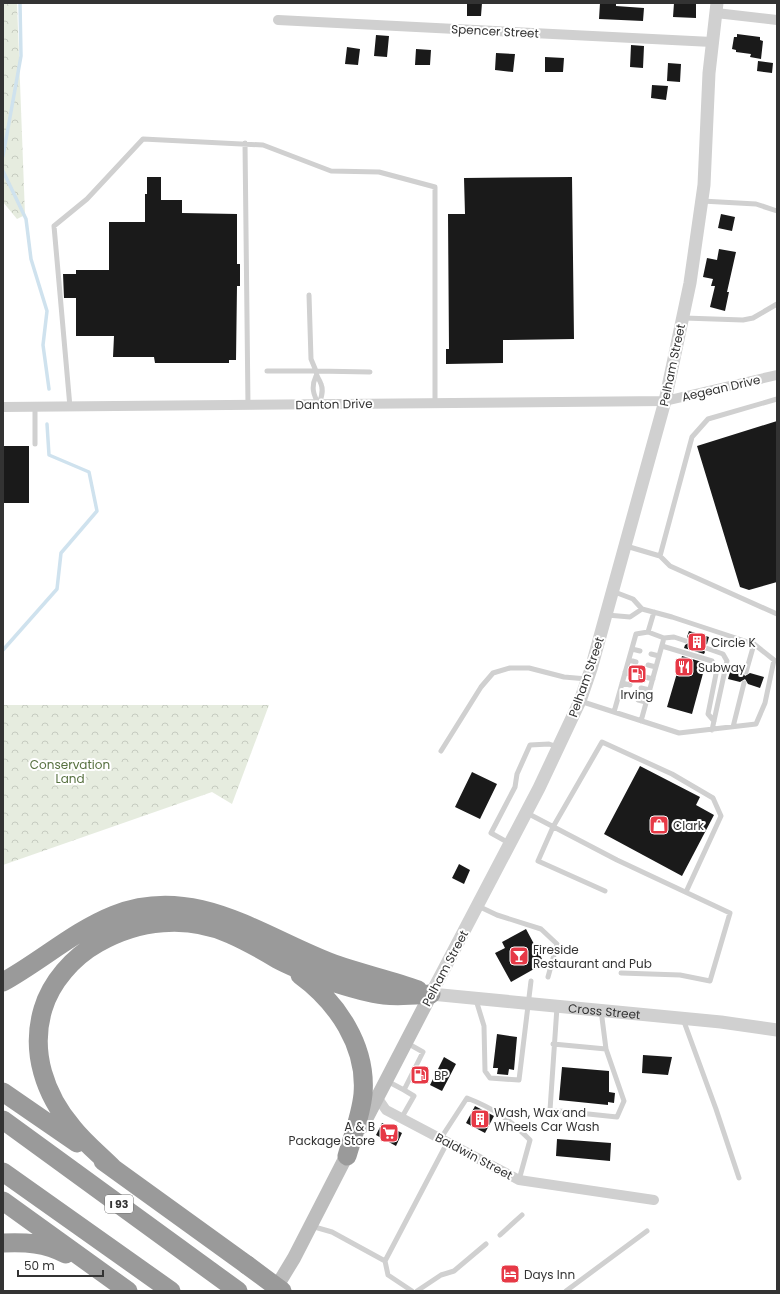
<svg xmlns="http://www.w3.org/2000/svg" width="780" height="1294" font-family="Poppins,sans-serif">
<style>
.park{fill:url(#park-crowns)}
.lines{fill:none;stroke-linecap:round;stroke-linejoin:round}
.stream{stroke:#cfe2ee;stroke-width:3.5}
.building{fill:#1a1a1a}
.service{stroke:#d0d0d0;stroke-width:5}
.minor{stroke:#d0d0d0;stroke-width:10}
.tertiary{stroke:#d0d0d0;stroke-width:13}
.secondary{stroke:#bdbdbd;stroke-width:14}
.motorway{stroke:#9a9a9a;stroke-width:19}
.motorway-bridge{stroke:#9a9a9a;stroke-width:19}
.labels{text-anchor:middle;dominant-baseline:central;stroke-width:4;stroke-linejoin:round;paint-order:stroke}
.shield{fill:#fff;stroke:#707070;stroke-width:1}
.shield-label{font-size:11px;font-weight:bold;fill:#333}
.street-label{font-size:12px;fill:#333;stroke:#fff}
.poi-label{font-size:12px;fill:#333;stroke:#fff;text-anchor:start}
.park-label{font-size:12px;fill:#56703f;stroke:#fff}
</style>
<defs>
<pattern id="park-crowns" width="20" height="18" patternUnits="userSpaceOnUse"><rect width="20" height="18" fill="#e6ecdf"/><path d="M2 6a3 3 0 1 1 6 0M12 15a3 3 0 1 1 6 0" fill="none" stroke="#c6cbc0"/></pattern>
</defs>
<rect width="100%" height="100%" fill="#fff"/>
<path class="park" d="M3,3H17L25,215L17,219L3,202Z
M3,705H269L232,804L212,792L3,865Z"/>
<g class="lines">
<path class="stream" d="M3,156L21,56L20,3
M3,171L26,219L31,259L47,311L43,345L49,389
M3,650L57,589L61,553L97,511L89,472L49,455L47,424"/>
</g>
<path class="building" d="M467,3H482L481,16H467Z
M600,3H616V6L644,8L643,21L599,19Z
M674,3H696V18L673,17Z
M737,34L760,37V40L763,41L761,59L750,57L751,54L736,52V50L732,49L734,37H737Z
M376,35L389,36L387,57L374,56Z
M631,45L644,46L643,68L630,67Z
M347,47L360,49L358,65L345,64Z
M416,49L431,50L430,65H415Z
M496,53L515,54L513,72L495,70Z
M545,57L564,58L563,72H545Z
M758,61L773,63L772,73L757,71Z
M668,63L681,64L680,82L667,81Z
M652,85L668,86L666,100L651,98Z
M147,177H161V200H182V213L237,214V264H240V286H237L236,360H229V363H155L154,357H113L114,336H76V298H64L63,274H76V270H109V222H145V194H147Z
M572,177L574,339L503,340V363L446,364V349H449L448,214H465L464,178Z
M721,214L735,217L732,231L718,228Z
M719,249L736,252L727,292H729L725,311L710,307L715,286H711L713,279L703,277L707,258L717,260Z
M777,421V582L749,590L740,587L697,446Z
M3,446H29V503H3Z
M689,631L709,637L707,644L702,647L705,652L704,654L684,648L685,645L690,642L687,637Z
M682,656L702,662L701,665L705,666L692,714L667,707Z
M731,668L742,671L745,676L750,673L764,677L760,688L748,684L745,679L740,682L728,679Z
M640,766L700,797L696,805L714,815L682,876L604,834Z
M472,772L497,784L480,819L455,807Z
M459,864L470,870L464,884L452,878Z
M526,929L542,959L532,964L534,969L511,982L495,953L505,948L502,942Z
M497,1034L517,1037L514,1070L509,1069L508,1075L497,1074L498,1068H493Z
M643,1055L672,1057L668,1075L642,1073Z
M444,1057L456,1064L442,1091L430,1085Z
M562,1067L609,1071V1092L615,1093L614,1103L608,1102V1105L559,1100Z
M475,1106L494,1116L485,1133L466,1123Z
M382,1123L402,1133L396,1146L376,1135Z
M557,1139L611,1143L610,1161L556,1156Z"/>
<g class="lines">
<path class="service" d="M245,143L248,405
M702,201L756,204L777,211
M309,295L311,359L316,371L370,372
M684,318L743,320L753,318L777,304
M267,371H316C316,377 319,378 321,384C324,391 321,398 319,405
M316,376C311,387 313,394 319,405
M70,407L54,226L87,199L143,139L263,145L331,171L379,172L435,187V403
M35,444V407
M626,546L660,556L670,566L777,614
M660,556L692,437L708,419L777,399
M612,591L633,599L642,609L672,617L754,644L774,660L765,703L756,724L679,733L614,712
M607,615L630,617L642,609
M648,632L654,612
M664,638L674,637L686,641
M662,646L712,661L716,674L708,714L714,721
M706,648L723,654L727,661L712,730
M632,649L640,651
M651,654L659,656
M629,660L636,662
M648,665L656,667
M625,672L633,674
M746,672L754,644
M645,677L653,679
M622,683L630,685
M641,688L650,690
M619,695L626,696
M638,700L646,702
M580,701L614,712L636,634L648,632L664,638L641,721
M733,727L744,683
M441,751L481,687L493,673L510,668H529L564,677L587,679
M527,813L617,860L730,913L710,981L680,975L621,973
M509,843L491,833L515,787L517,774L530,745L549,744L558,747
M605,891L538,861L553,827L602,742L672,774L713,798L721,816L686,892
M478,906L497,915L541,929L557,944L548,977
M476,1000L484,1026L485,1071L490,1078L519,1080L531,981
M557,1007L550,1110L617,1117L624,1101L606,1049L601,1010
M683,1019L716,1109L739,1178
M553,1044L606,1049
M387,1081L404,1090L423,1052L407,1043
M402,1117L414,1096L404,1090
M441,1138L467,1098C495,1109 509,1119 530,1140L519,1180
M311,1226L332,1232L385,1261L448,1141
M500,1235L522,1215
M385,1261L388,1275L412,1291
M417,1291L441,1275L454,1271L486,1244
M566,1291L647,1231"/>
<path class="minor" d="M716,13L777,20
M278,20L712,42
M3,407L665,401L777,375
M377,1097L386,1110L519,1180L654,1200"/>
<path class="tertiary" id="s1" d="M717,3L709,73L704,185L690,283L665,401L591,669L580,701L539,788L431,994L721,1022L777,1030"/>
<path class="secondary" d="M362,1127L431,994
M274,1291L294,1258L351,1147"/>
<path class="motorway" d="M300,975C337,1002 367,1046 363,1094C361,1115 353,1135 347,1156
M3,982C41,961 74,931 114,915C195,883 262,937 334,964C362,974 391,980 418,990
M3,1092L77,1143
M3,1120L238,1291
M103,1161L247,1265
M113,1168C100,1155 85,1143 73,1128C45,1095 30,1052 43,1009C51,982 73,957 98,943C138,920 187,915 230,934C246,941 262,950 277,959C292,967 310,974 326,980C344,986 365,993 384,995C399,997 416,995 431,994
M3,1172L171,1291
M3,1201L128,1291
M3,1243C26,1242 45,1243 66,1254"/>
<path class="motorway-bridge" d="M247,1265L282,1291"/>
</g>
<defs>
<g id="building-square" transform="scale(1)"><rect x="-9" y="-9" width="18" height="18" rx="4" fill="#e63946" stroke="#fff"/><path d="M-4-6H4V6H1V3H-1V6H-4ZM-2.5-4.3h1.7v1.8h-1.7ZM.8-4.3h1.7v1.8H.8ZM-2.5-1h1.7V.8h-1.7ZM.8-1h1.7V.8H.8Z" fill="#fff"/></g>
<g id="restaurant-square" transform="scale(1)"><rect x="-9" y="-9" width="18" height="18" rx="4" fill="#e63946" stroke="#fff"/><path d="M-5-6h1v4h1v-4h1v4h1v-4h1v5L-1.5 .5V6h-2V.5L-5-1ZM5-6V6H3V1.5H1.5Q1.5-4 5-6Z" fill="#fff"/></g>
<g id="fuel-square" transform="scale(1)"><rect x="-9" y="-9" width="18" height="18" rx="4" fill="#e63946" stroke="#fff"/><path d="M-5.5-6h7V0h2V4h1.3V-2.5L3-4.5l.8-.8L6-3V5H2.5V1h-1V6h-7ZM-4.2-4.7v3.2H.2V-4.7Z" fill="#fff"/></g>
<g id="shop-square" transform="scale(1)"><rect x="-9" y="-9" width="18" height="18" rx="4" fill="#e63946" stroke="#fff"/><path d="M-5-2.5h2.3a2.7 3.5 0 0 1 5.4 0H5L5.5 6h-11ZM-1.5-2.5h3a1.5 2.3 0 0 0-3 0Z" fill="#fff"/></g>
<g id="bar-square" transform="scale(1)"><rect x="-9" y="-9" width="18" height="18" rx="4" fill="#e63946" stroke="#fff"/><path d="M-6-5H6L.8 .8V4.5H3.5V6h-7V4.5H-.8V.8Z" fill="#fff"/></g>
<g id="supermarket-square" transform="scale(1)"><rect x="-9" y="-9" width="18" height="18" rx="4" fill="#e63946" stroke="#fff"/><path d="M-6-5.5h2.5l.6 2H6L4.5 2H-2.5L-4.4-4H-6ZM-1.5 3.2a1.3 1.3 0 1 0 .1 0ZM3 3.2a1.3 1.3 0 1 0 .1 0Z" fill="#fff"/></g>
<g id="hotel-square" transform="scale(1)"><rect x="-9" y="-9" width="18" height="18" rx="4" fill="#e63946" stroke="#fff"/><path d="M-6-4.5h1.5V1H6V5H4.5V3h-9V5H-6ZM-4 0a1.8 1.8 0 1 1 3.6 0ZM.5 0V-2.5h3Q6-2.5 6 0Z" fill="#fff"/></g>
</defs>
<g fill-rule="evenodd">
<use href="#building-square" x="697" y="642"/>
<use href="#restaurant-square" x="684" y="667"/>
<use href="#fuel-square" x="637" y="674"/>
<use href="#shop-square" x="659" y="825"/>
<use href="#bar-square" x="519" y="956"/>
<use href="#fuel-square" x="420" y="1075"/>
<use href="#building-square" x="480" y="1119"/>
<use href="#supermarket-square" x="389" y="1133"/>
<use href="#hotel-square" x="510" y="1274"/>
</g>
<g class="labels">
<rect class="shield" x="105" y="1195" width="28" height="18" rx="3"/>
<g class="shield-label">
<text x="119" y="1204">I 93</text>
</g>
<g class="street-label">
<text transform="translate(495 31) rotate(3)">Spencer Street</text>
<text transform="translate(672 365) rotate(-78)">Pelham Street</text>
<text transform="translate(721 388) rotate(-13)">Aegean Drive</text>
<text transform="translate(334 404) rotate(-1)">Danton Drive</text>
<text transform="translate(586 677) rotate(-71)">Pelham Street</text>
<text transform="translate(445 968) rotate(-62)">Pelham Street</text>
<text stroke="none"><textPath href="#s1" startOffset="1217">Cross Street</textPath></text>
<text transform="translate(474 1156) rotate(28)">Baldwin Street</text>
</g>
<g class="poi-label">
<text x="711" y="642">Circle K</text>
<text x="698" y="667">Subway</text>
<text x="637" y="694" text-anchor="middle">Irving</text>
<text x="673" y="825">Clark</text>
<text x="533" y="949">Fireside<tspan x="533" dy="14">Restaurant and Pub</tspan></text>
<text x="434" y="1075">BP</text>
<text x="494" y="1112">Wash, Wax and<tspan x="494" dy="14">Wheels Car Wash</tspan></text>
<text x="375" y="1126" text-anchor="end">A &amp; B<tspan x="375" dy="14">Package Store</tspan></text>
<text x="524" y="1274">Days Inn</text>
</g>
<g class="park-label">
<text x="70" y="764">Conservation<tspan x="70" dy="14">Land</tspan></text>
</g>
</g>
<rect width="780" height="1294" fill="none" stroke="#333333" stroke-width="8"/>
<path d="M18 1270v6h85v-6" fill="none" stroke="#333333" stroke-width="2"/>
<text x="24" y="1270" font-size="12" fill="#333333" stroke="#ffffff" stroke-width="3" paint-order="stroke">50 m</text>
</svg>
